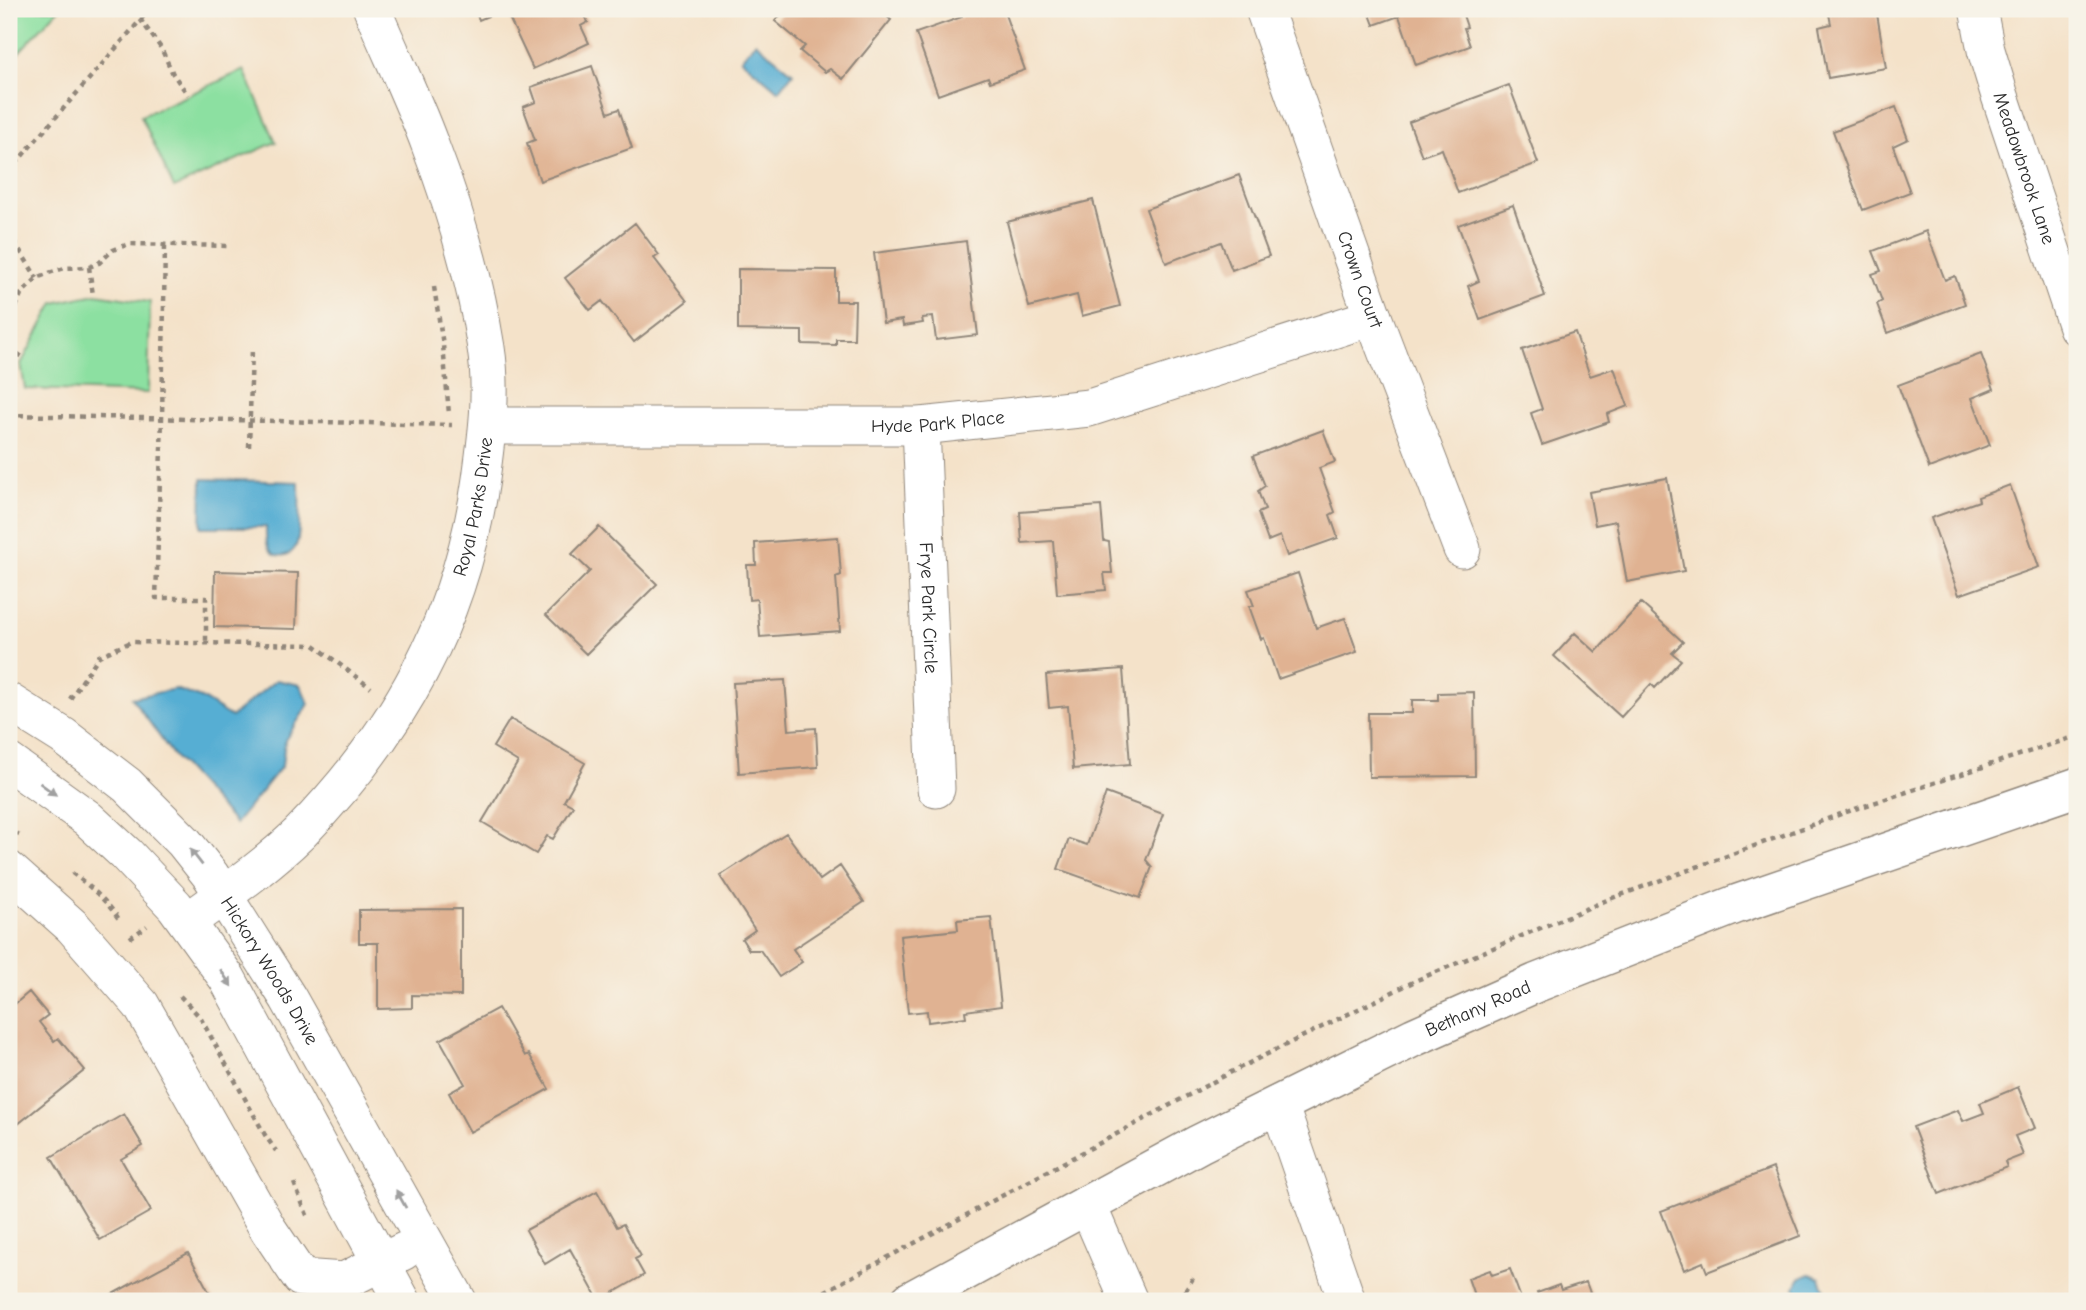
<svg xmlns="http://www.w3.org/2000/svg" width="2086" height="1310" font-family="'Comic Neue',sans-serif">
<style>
.green{fill:#8ce0a1;stroke:#5c8666;stroke-width:2}
.water{fill:#57aed3;stroke:#416c7f;stroke-width:2}
.building{fill:#e0b292}
.lines{fill:none;stroke-linecap:round;stroke-linejoin:round}
.minor-casing{stroke:#90867a;stroke-width:39}
.major-casing{stroke:#90867a;stroke-width:41}
.path{stroke:#90867a;stroke-width:4.5;stroke-dasharray:5 5;stroke-linecap:butt}
.minor{stroke:#fff;stroke-width:37}
.major{stroke:#fff;stroke-width:38}
.oneway{fill:#a0a0a0}
.labels{text-anchor:middle;dominant-baseline:central;stroke-width:7;stroke-linejoin:round;paint-order:stroke}
.street-label{font-size:19px;fill:#2b2b2b;stroke:#f7f3e8}
</style>
<rect width="100%" height="100%" fill="#f7f3e8"/>
<filter id="ink" filterUnits="userSpaceOnUse"><feTurbulence type="fractalNoise" baseFrequency=".0143" numOctaves="2"/><feDisplacementMap in="SourceGraphic" scale="14" xChannelSelector="R" yChannelSelector="G"/><feConvolveMatrix kernelMatrix="1 2 1 2 8 2 1 2 1" color-interpolation-filters="sRGB"/></filter>
<filter id="wash" filterUnits="userSpaceOnUse"><feTurbulence type="fractalNoise" baseFrequency=".00686" numOctaves="4" result="noise"/><feDisplacementMap in="SourceGraphic" scale="28" xChannelSelector="R" yChannelSelector="G"/><feGaussianBlur stdDeviation="1.57" result="paint"/><feColorMatrix in="noise" values="0 0 0 0 0 0 0 0 0 0 0 0 0 0 0 0 0 1.4 0 .05"/><feComposite in="paint" operator="in"/></filter>
<g filter="url(#wash)">
<rect width="100%" height="100%" fill="#f4e2c9"/>
<path class="green" d="M9,9H59L9,63Z
M244,70L276,142L174,188L141,116Z
M96,294L150,302L148,393L25,389L21,364L54,303Z"/>
<path class="water" d="M755,42L793,73L779,91L741,59Z
M202,479L299,482C299,498 301,528 297,543C294,556 276,561 269,548C265,542 266,534 266,527H201Z
M276,680L300,685L309,704L285,740L282,766L235,824L173,755L132,698L175,689L201,698L231,717Z
M1810,1274L1820,1278L1829,1301H1800L1795,1287L1799,1279Z"/>
<g id="blocks">
<path class="building" d="M474,9H504L479,20Z
M505,9H581L588,22L581,26L589,43L533,69Z
M785,9H878L891,20L843,79L830,69L825,72L800,51L805,46L775,21Z
M959,9H1003L1025,70L990,82L988,77L938,95L916,33L962,17Z
M1368,9H1461L1467,27L1464,28L1470,46L1416,65L1399,16L1374,25Z
M1828,9H1869L1870,15L1877,14L1886,68L1828,78L1819,27L1831,24Z
M592,66L608,113L619,109L632,148L540,181L527,143L535,140L523,107L536,102L531,87Z
M1509,85L1538,163L1458,193L1442,149L1422,156L1409,122Z
M1896,107L1908,139L1893,146L1910,192L1863,210L1833,131Z
M1239,175L1269,256L1232,270L1221,242L1166,263L1146,209Z
M1093,200L1120,306L1082,316L1077,295L1029,307L1007,222Z
M1513,205L1545,296L1480,320L1468,286L1479,281L1458,225Z
M635,223L659,255L654,258L687,301L634,342L602,301L590,310L565,278Z
M1926,231L1945,280L1955,276L1965,304L1888,333L1877,304L1882,301L1872,274L1881,271L1873,251Z
M966,241L978,335L936,340L933,317L922,318L923,323L903,326L902,320L883,323L874,253Z
M738,269L836,270V301H855L854,339H836V345L802,344V331L738,330Z
M1575,332L1590,376L1614,368L1628,406L1607,414L1609,422L1542,445L1531,413L1542,409L1522,350Z
M1981,354L1994,389L1972,398L1990,445L1929,468L1898,385Z
M1323,430L1335,462L1319,468L1335,512L1330,515L1338,538L1287,556L1280,536L1268,541L1258,513L1265,510L1258,491L1265,486L1253,456Z
M1667,478L1684,571L1627,582L1616,521L1595,525L1589,492Z
M2010,485L2039,567L1959,595L1931,518L1979,501L1978,497Z
M1101,506L1104,541L1109,542L1112,573H1104L1106,590L1057,594L1053,541L1022,543L1020,512Z
M599,527L657,584L586,654L546,615L590,571L572,554Z
M838,537L841,575L836,577L840,631L760,637L757,599L749,600L747,565H756L755,543Z
M215,571L298,573L296,629L214,627Z
M1298,573L1316,628L1345,618L1357,652L1278,679L1264,638L1261,639L1249,606H1254L1248,590Z
M1641,603L1683,642L1672,653L1681,660L1655,688L1651,684L1621,717L1554,656L1575,633L1596,652Z
M1123,669L1130,764L1073,769L1068,706L1049,708L1046,675Z
M785,680L789,730L816,728L818,767L739,773L733,683Z
M1474,692L1475,776L1369,777L1368,713H1412V700H1438V693Z
M510,719L585,763L564,801L573,806L553,839L547,836L536,854L482,822L518,762L493,747Z
M1106,793L1163,814L1146,860L1152,867L1140,898L1058,869L1069,839L1087,845Z
M786,833L820,880L840,866L864,902L793,949L802,962L779,977L760,950H749L742,939L755,930L720,876Z
M461,909V996L412,995V1008L378,1009V943H359V910Z
M991,917L1001,1006L965,1011L966,1017L928,1022L927,1011L908,1013L900,936L958,930L957,920Z
M29,992L48,1015L39,1022L54,1041L58,1038L85,1070L18,1124L9,1113V1009Z
M498,1008L525,1056L529,1054L549,1089L470,1132L449,1093L465,1084L440,1040Z
M2018,1087L2035,1128L2015,1136L2023,1155L2005,1162L2007,1167L1939,1194L1913,1127L1958,1110L1963,1121L1984,1113L1980,1103Z
M124,1114L143,1146L121,1159L151,1211L100,1240L51,1157Z
M1773,1168L1800,1236L1707,1272L1703,1262L1684,1270L1661,1211Z
M597,1191L617,1227L623,1224L641,1256L635,1259L644,1275L599,1301L570,1249L545,1264L526,1230Z
M188,1253L214,1301H112L109,1296Z
M1510,1269L1522,1301H1476L1468,1278L1490,1270L1492,1275Z
M1586,1282L1593,1301H1530L1539,1298L1537,1293L1559,1285L1561,1290Z"/>
</g>
</g>
<g filter="url(#ink)">
<use href="#blocks" fill-opacity="0" stroke="#90867a" stroke-width="2"/>
<g class="lines">
<g class="minor-casing">
<g id="minor">
<path id="s1" d="M1264,9L1373,317L1462,549"/>
<path id="s2" d="M1978,9L1986,50L1999,93L2077,327"/>
<path id="s3" d="M488,426H921L1089,408L1373,317"/>
<path id="s4" d="M921,426L936,789"/>
<path id="s5" d="M9,702L63,736L127,785L184,842L211,876L288,998L458,1301"/>
<path d="M9,762L87,818L126,854L175,906L227,978L402,1301"/>
<path d="M9,870L73,927L141,1005L268,1229L301,1278L344,1281L404,1251"/>
<path id="s6" d="M187,922C225,894 265,867 299,834C398,733 461,620 481,479C487,435 493,392 486,348C475,279 455,210 430,145C413,99 391,54 372,9"/>
<path d="M1279,1104L1347,1301"/>
<path d="M1087,1204L1129,1301"/>
</g>
</g>
<g class="major-casing">
<g id="major">
<path id="s7" d="M910,1301L1199,1144L1414,1037L1536,983L1737,904L2077,787"/>
</g>
</g>
<path class="path" d="M140,19L161,48L173,74L188,95
M9,171L150,9
M9,233L37,278
M165,246L162,419L156,598H206V642
M89,267L93,295
M434,287L443,345L449,414
M9,326L21,294L37,278L49,273L65,268L89,267L99,263L113,250L129,244L231,246
M9,348L24,358
M9,415L452,425
M249,447L252,349
M70,699L99,656L131,642L314,645L371,688
M9,827L19,835
M72,873C90,886 108,902 120,921
M130,938L147,926
M180,996L200,1017L265,1135L276,1151
M294,1183L309,1220
M807,1301L1237,1069L1417,980L1607,900L1852,810L2077,736
M1185,1301L1186,1290L1193,1278"/>
<use href="#minor" class="minor"/>
<use href="#major" class="major"/>
</g>
<defs><path id="oneway-solid" d="M-6-.8H1V-3.2L6.5 0L1 3.2V.8H-6Z" transform="scale(1.75)"/></defs>
<g class="oneway">
<use href="#oneway-solid" transform="translate(48 789) rotate(36)"/>
<use href="#oneway-solid" transform="translate(196 857) rotate(-128)"/>
<use href="#oneway-solid" transform="translate(226 978) rotate(57)"/>
<use href="#oneway-solid" transform="translate(401 1199) rotate(-119)"/>
</g>
</g>
<g class="labels">
<g class="street-label">
<text stroke="none"><textPath href="#s2" startOffset="166">Meadowbrook Lane</textPath></text>
<text stroke="none"><textPath href="#s1" startOffset="287">Crown Court</textPath></text>
<text stroke="none"><textPath href="#s3" startOffset="450">Hyde Park Place</textPath></text>
<text stroke="none"><textPath href="#s6" startOffset="520">Royal Parks Drive</textPath></text>
<text stroke="none"><textPath href="#s4" startOffset="182">Frye Park Circle</textPath></text>
<text stroke="none"><textPath href="#s5" startOffset="380">Hickory Woods Drive</textPath></text>
<text stroke="none"><textPath href="#s7" startOffset="639">Bethany Road</textPath></text>
</g>
</g>
<rect width="2086" height="1310" fill="none" stroke="#f7f3e8" stroke-width="35"/>
</svg>
